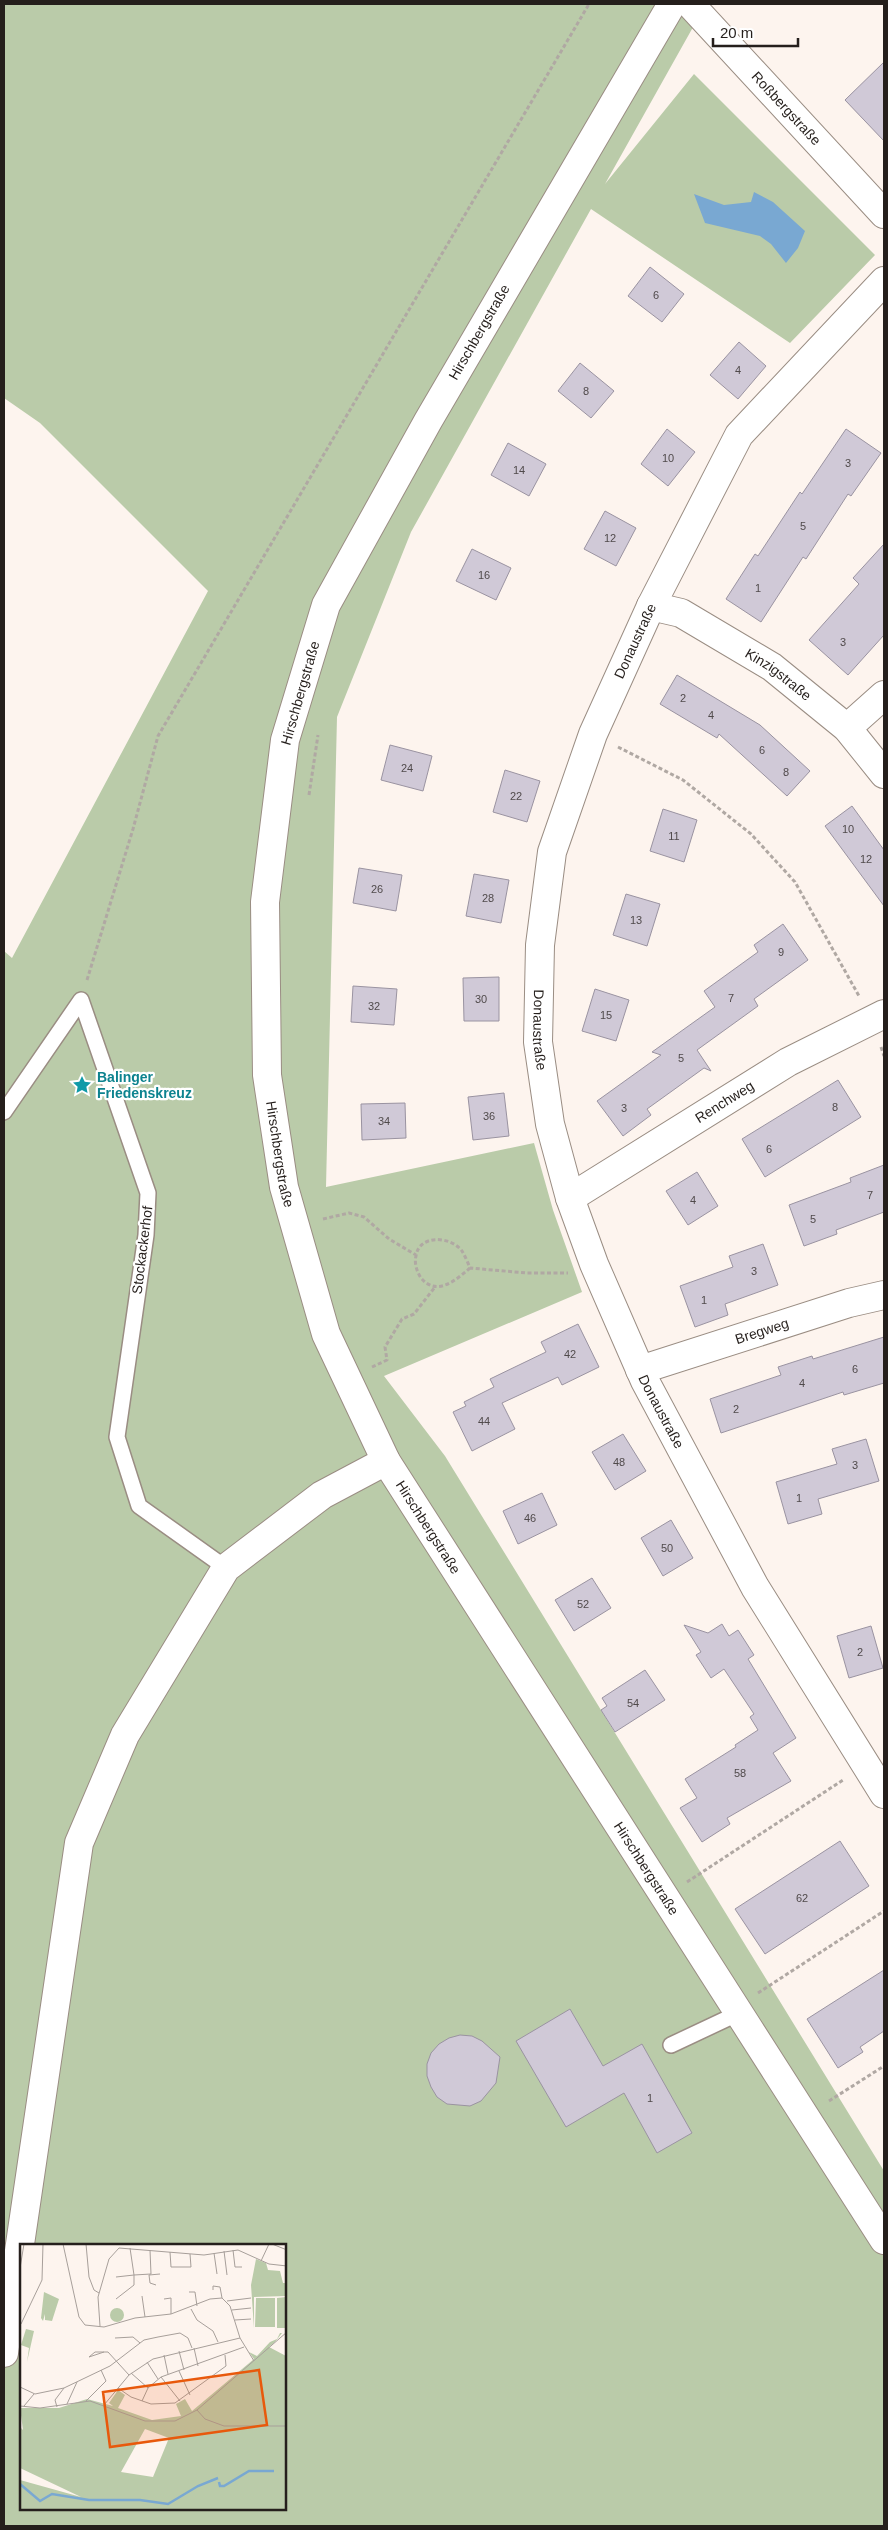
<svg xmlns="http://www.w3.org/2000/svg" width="888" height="2530" font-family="Helvetica,sans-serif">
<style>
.green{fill:#bacba9;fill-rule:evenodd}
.water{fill:#79a8d2}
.building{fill:#d0c9d7;stroke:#9a93a1}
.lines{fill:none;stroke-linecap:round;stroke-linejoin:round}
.service-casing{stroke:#9a8d83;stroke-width:18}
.minor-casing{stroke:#9a8d83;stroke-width:30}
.tertiary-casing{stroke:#9a8d83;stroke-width:30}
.path{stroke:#b0a8a3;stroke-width:3;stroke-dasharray:4 2.5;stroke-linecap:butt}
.service{stroke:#fff;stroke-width:15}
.minor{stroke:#fff;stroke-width:28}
.tertiary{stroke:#fff;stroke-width:28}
.labels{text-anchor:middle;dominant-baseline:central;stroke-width:4.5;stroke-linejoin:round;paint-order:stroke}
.number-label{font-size:11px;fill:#504a4b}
.street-label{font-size:14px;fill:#251f1c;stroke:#fff}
.culture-label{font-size:14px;font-weight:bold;fill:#0d838f;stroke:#fff;text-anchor:start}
.inset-river{fill:none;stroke:#79a8d2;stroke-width:2.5}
.inset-road{fill:none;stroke:#a79f9a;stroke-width:1}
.view{fill:#e8590c;fill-opacity:0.15;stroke:#e8590c;stroke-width:2.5}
.inset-edge{fill:none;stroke:#251f1c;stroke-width:2.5}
</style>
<rect width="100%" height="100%" fill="#fdf4ee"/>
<path class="green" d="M4,4H706L605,184L694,74L875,255L790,343L591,209L411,532L337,717L326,1187L534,1143L553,1210L582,1292L384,1376L445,1456L884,2171V2526H4V951L12,958L208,591L40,423L4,398ZM21,2245H285V2509H21Z"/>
<path class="water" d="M754,192L773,202L805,231L798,248L786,263L771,244L760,236L705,223L694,194L724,205L751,202Z"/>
<path class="building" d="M884,62V141L845,100Z
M650,267L684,294L662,322L628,296Z
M739,342L766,366L738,399L710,375Z
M580,363L614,391L591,418L558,391Z
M667,429L695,452L668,486L641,464Z
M846,429L881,453L851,496L848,494L806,559L803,557L761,622L726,599L755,554L758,556L800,492L802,494Z
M508,443L546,464L529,496L491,475Z
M605,511L636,528L616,566L584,549Z
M884,544V635L848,675L809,640L859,584L853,578Z
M472,549L511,568L496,600L456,581Z
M677,675L760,725L810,771L787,796L719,734L717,738L660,704Z
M390,745L432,756L423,791L381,780Z
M505,770L540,781L527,822L493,812Z
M852,806L884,850V906L825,826Z
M663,809L697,820L684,862L650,851Z
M359,868L402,875L396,911L353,903Z
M474,874L509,880L501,923L466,916Z
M626,894L660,904L647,946L613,935Z
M783,924L808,960L754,999L758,1006L697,1050L711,1071L704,1068L647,1109L651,1115L623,1136L597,1101L661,1055L652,1052L715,1007L704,991L758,952L754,945Z
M499,977V1021H464L463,978Z
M353,986L397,989L394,1025L351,1022Z
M595,989L629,1000L616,1041L582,1031Z
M838,1080L861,1117L765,1177L742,1139Z
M504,1093L509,1136L473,1140L468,1097Z
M405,1103L406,1138L362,1140L361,1104Z
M884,1165V1212L836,1230L837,1234L804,1246L789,1205L851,1182L850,1178Z
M697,1172L718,1206L688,1225L666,1191Z
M763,1244L778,1285L725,1304L728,1315L695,1327L680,1286L733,1267L729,1256Z
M578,1324L599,1367L562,1385L558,1377L502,1403L515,1429L472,1451L453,1412L466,1406L464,1402L494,1387L490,1379L546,1352L541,1342Z
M884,1337V1383L844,1395L843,1392L721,1433L710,1399L781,1375L778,1367L812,1356L813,1359Z
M623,1434L646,1471L615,1490L592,1452Z
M866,1439L879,1481L818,1499L822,1514L788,1524L776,1482L837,1464L832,1449Z
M542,1493L557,1525L518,1544L503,1511Z
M671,1520L693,1558L663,1576L641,1538Z
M592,1578L611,1608L574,1631L555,1600Z
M722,1624L729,1636L738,1630L754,1655L748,1659L796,1738L773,1753L791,1781L727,1818L730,1824L702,1842L680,1808L697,1798L685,1779L736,1747L735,1745L758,1730L750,1717L754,1714L724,1669L711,1678L696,1655L701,1652L684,1625L708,1633Z
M871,1626L883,1668L849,1678L837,1636Z
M645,1670L665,1700L615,1732L601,1710L607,1706L602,1698Z
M840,1841L869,1886L765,1954L735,1909Z
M884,1970V2031L860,2047L863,2052L838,2068L807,2019Z
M570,2009L603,2066L642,2044L692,2133L657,2153L624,2093L566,2127L516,2041Z
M460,2035L472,2036L482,2041L500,2057L496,2083L481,2101L470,2106L447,2104L437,2097L431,2087L427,2076V2064L431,2053L439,2044L449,2038Z"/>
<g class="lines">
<g class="service-casing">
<path id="service" d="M4,1112L81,1000L148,1193L146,1235L117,1437L139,1506L226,1568
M671,2045L739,2013"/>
</g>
<g class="minor-casing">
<g id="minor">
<path id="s1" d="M690,4L884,214"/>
<path id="s2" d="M884,281L739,435L651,606L593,734L552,852L540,945L538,1042L550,1124L570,1198L594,1264L645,1381L755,1587L884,1794"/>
<path id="s3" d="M651,606L681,613L772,667L847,728L884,774"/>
<path d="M847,728L884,695"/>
<path id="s4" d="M570,1198L788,1062L884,1014"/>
<path id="s5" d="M640,1370L849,1303L884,1295"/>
<path d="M4,2353L79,1843L125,1735L226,1568L322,1495L386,1461"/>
</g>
</g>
<g class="tertiary-casing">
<g id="tertiary">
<path id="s6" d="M672,4L428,421L326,605L285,740L265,902L267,1075L284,1187L326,1334L386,1461L884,2240"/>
</g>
</g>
<path class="path" d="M618,747L683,780L751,834L795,882L859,996
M309,795L318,735
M87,980L133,829L158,736L589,4
M881,1047L884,1056
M323,1219L349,1213L364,1217L389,1239L416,1255
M470,1268C456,1280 437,1297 421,1278C417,1272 414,1263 416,1256C419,1234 451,1236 462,1251C465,1256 468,1263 470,1268L527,1273H568
M372,1367L387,1360L385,1347L402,1319L414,1314L435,1287
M687,1882L843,1780
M758,1993L884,1911
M829,2101L884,2066"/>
<use href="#service" class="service"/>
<use href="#minor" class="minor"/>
<use href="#tertiary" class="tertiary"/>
</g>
<defs>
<g id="sight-bare" transform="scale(1.5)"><path d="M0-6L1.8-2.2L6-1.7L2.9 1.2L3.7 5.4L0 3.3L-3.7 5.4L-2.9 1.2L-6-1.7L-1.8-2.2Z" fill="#0f9aa8" stroke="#fff" stroke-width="2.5" paint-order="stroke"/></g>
</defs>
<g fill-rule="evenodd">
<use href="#sight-bare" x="82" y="1085"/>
</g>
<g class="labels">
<g class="number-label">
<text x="656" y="295">6</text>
<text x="738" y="370">4</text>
<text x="586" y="391">8</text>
<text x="668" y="458">10</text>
<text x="848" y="463">3</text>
<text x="519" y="470">14</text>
<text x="803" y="526">5</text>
<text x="610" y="538">12</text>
<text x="484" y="575">16</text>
<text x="758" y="588">1</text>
<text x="843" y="642">3</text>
<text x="683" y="698">2</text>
<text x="711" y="715">4</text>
<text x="762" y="750">6</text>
<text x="407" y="768">24</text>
<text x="786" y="772">8</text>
<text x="516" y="796">22</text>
<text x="848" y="829">10</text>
<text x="674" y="836">11</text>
<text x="866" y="859">12</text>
<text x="377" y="889">26</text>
<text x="488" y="898">28</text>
<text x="636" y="920">13</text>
<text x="781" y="952">9</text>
<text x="731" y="998">7</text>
<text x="481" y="999">30</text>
<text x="374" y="1006">32</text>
<text x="606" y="1015">15</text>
<text x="681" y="1058">5</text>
<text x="835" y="1107">8</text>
<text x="624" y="1108">3</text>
<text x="489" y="1116">36</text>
<text x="384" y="1121">34</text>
<text x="769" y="1149">6</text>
<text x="870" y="1195">7</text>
<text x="693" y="1200">4</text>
<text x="813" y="1219">5</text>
<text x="754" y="1271">3</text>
<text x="704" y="1300">1</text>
<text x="570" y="1354">42</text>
<text x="855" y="1369">6</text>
<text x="802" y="1383">4</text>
<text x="736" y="1409">2</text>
<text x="484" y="1421">44</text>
<text x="619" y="1462">48</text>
<text x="855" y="1465">3</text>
<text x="799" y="1498">1</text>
<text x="530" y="1518">46</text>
<text x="667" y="1548">50</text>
<text x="583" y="1604">52</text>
<text x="860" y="1652">2</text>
<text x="633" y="1703">54</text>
<text x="740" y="1773">58</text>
<text x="802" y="1898">62</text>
<text x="650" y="2098">1</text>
</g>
<g class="street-label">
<text stroke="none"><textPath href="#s1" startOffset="142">Roßbergstraße</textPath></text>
<text transform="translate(479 332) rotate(-60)">Hirschbergstraße</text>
<text transform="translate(635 641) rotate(-65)">Donaustraße</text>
<text stroke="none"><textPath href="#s3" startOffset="146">Kinzigstraße</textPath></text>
<text transform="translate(300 693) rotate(-74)">Hirschbergstraße</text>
<text stroke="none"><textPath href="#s2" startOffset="848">Donaustraße</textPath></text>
<text stroke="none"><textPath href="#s4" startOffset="182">Renchweg</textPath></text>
<text stroke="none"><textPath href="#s6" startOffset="1251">Hirschbergstraße</textPath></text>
<text transform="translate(142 1250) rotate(-83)">Stockackerhof</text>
<text stroke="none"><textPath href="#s5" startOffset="128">Bregweg</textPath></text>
<text stroke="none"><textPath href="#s2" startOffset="1252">Donaustraße</textPath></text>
<text stroke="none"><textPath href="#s6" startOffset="1656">Hirschbergstraße</textPath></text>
<text stroke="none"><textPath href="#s6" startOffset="2061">Hirschbergstraße</textPath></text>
</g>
<g class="culture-label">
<text x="97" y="1077">Balinger<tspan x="97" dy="16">Friedenskreuz</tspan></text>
</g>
</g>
<g transform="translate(20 2244)">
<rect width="266" height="266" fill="#fdf4ee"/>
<path d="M236,15L246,19L248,26L260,27L263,39H266V52L234,53V84L231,41ZM24,48L39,55L32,77L25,76V70L23,77L21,74ZM266,53V84H257V54ZM236,54H255V83H235ZM90 71a7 7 0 1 1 14 0a7 7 0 1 1-14 0ZM6,85L14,87L7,118L9,104L1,101ZM260,89H262L255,98L249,103L266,112V266H0V236L61,253L0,224V183L3,186L0,164H39L67,155L93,162L89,159L98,146L105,151L98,164L132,176L161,172L156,160L165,155L172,167L234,115L229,108L237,112L250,98L257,95ZM125,185L149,194L133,233L101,228Z" fill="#bacba9" fill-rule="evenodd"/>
<path class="inset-river" d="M199,238L200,242H204L229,227H254M0,240L20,257L32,250L69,256H120L148,260L178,242L198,234"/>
<path class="inset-road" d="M43,0L59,73L65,81L84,83L115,74L151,70L190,55L202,54L210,62L220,94L234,117M66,0L69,33L74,46L79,49M252,0L267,6M110,4L114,31L131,30L130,6M213,6L215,23H222M204,7L207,31M150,8L151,23H171L170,10M194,9L197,30M241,17L249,0M0,24L4,0M96,33L114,31V41L96,55M136,41L130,39L129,31L140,30M193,46V42L200,43L202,54M169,48H175L177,62M122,52L125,73M144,55L151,54V70M207,57L231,54M171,65L177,76L193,87L198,98M212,66L231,64M215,76L231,75M1,80L22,36L23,0M80,82L78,53L89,15L99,4L184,11L218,6L249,20L267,22M95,94L113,93L120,99M174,104L178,122M159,107L164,126M84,108L69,113L75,108H88L109,131M144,111L148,130M127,118L138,135M159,127L170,151M111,129L128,144M141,133L160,157M0,143L15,150L44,144L90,122L124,96L138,93L160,89L168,94L172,104M98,144L111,153L131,160L155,159L206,122L205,111M66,157L86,137L81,126M122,157L128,144L141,133L224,103M47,160L57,138M84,161L109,131L133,115L220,94M0,162L20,164L70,157L125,177H155L177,166L267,88M4,162L14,150M37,163L35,156L44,144M177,166L185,175L204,182H267"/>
<path class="view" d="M239,126L247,181L90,203L83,148Z"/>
<rect width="266" height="266" class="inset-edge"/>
</g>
<rect width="888" height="2530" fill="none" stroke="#251f1c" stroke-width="10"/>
<path d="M713 38v8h85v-8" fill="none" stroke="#251f1c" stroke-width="2.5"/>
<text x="720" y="38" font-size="15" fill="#251f1c" stroke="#ffffff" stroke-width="4" paint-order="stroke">20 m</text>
</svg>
